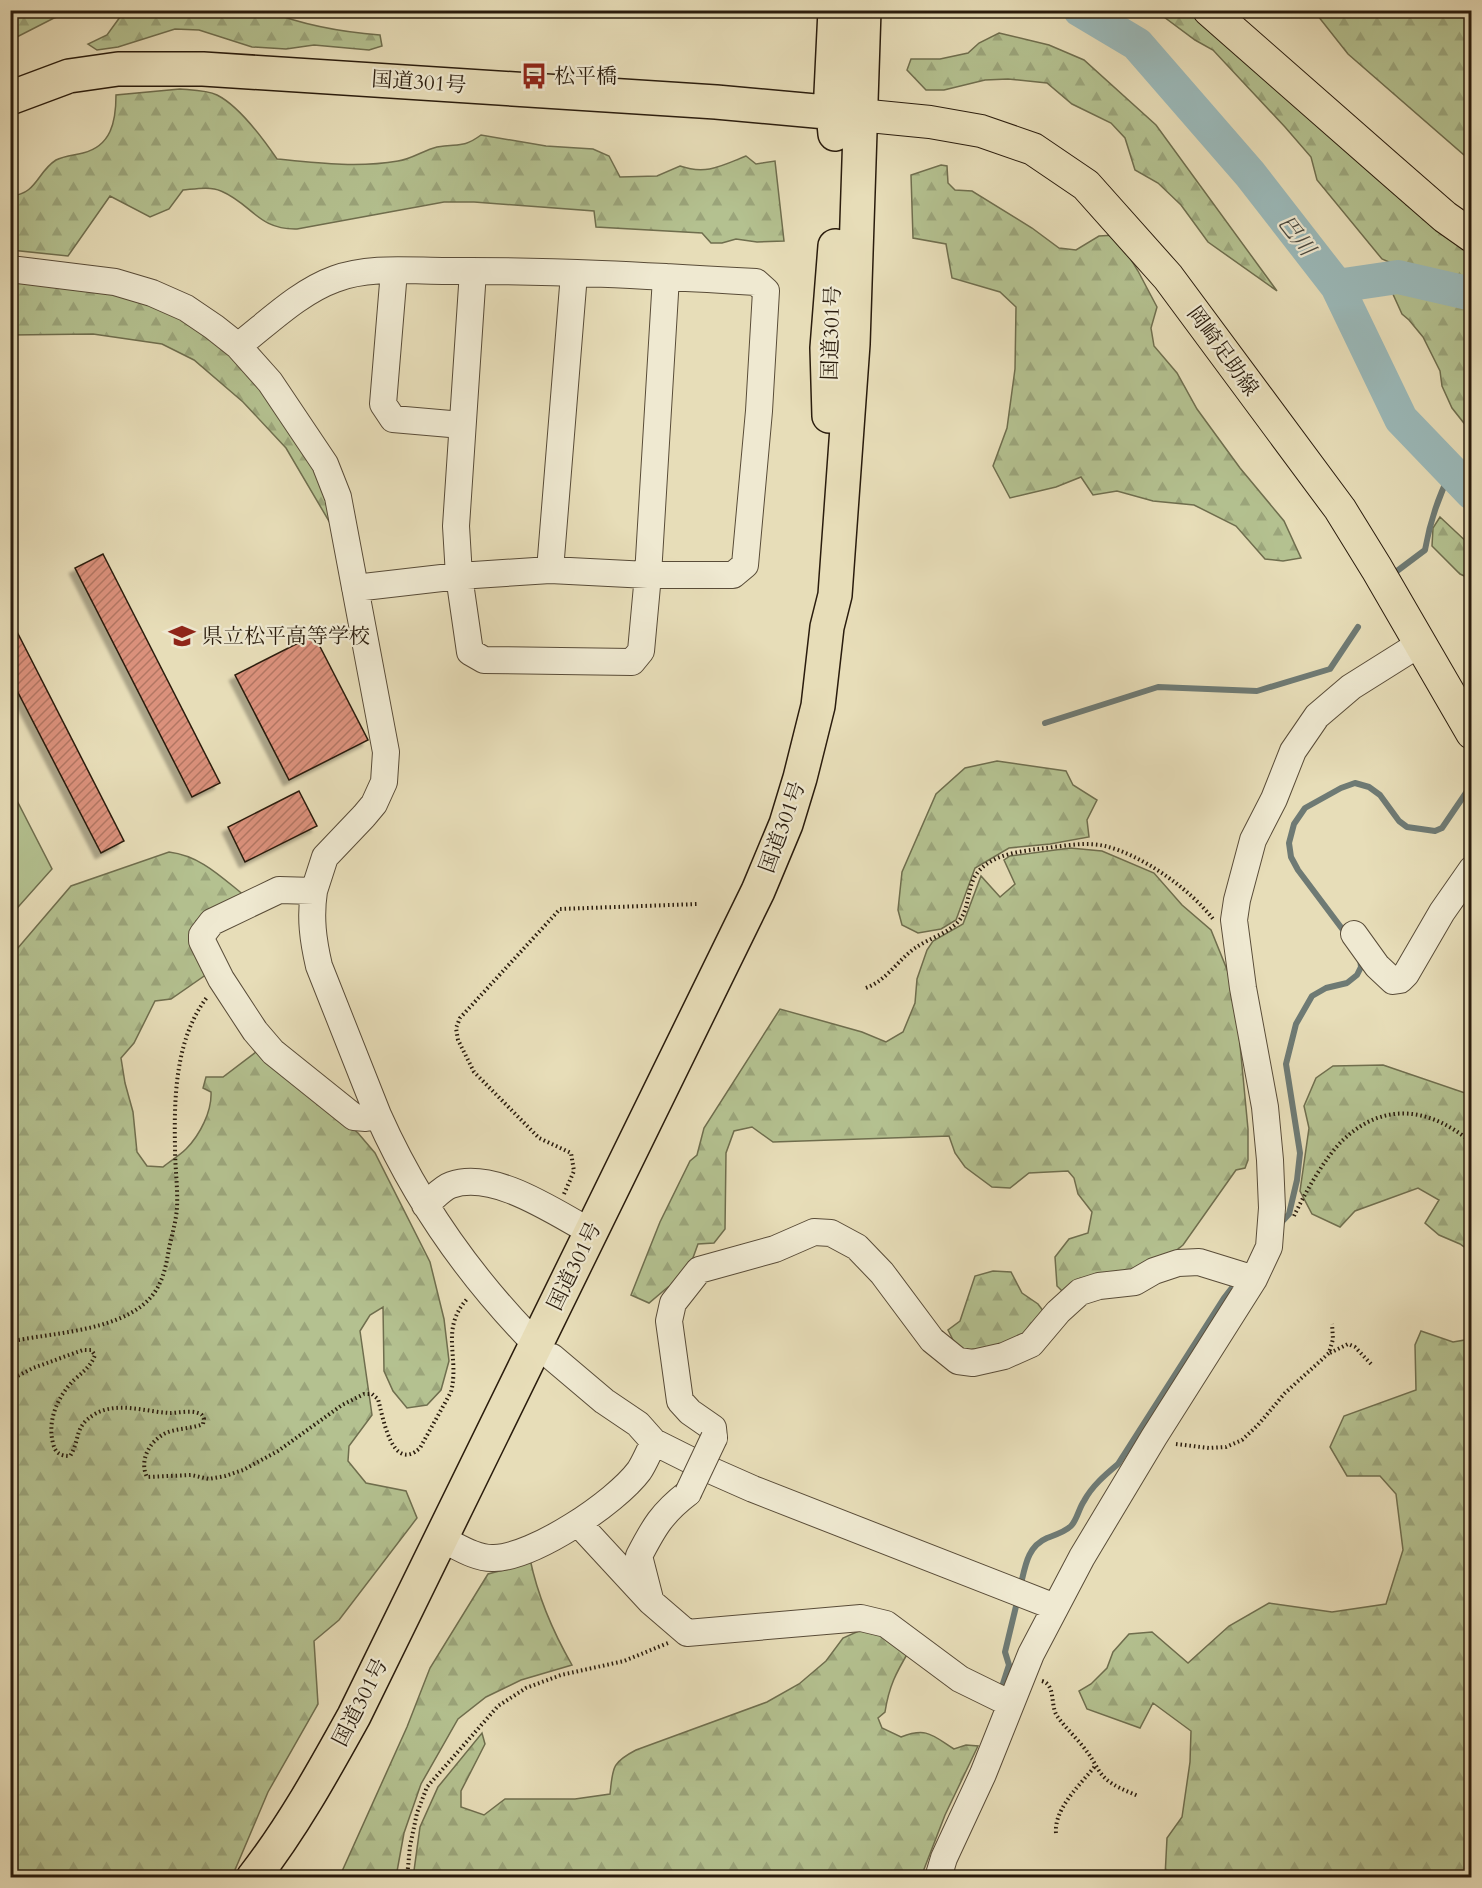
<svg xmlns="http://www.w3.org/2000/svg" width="1482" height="1888" font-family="Cardo,'Noto Serif JP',serif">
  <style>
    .green { fill: #b4c190; stroke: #6f6e4e; stroke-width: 1.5 }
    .forest { fill: url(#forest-firs); stroke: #6f6e4e; stroke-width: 1.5 }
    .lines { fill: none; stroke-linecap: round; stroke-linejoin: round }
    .stream { stroke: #6e7a74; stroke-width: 6 }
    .river { stroke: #9bb9b9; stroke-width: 34 }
    .building { fill: url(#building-hatch); stroke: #2a1c0d; stroke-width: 1.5; filter: url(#shadow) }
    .minor-casing { stroke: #594c38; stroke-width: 28 }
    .major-casing { stroke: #2a1c0d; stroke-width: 34 }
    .highway-casing { stroke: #2a1c0d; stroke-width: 36 }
    .path { stroke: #2a1c0d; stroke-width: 4; stroke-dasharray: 1.5 3; stroke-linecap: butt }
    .minor { stroke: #efe9d1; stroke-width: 26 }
    .major { stroke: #e7ddb8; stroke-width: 32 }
    .highway { stroke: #e7ddb8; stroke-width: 33 }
    .minor-bridge-casing { stroke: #594c38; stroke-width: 28; stroke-linecap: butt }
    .minor-bridge { stroke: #efe9d1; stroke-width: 26 }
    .labels { text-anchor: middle; stroke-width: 4.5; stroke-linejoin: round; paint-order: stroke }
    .poi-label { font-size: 21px; fill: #2a1c0d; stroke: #efe9d1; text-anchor: start }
    .street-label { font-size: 21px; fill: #2a1c0d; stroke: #efe9d1 }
    .water-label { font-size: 22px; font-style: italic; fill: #4c4b41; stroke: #efe9d1 }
  </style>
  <defs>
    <pattern id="forest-firs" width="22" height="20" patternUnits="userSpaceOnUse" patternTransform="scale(1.5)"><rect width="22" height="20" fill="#b4c190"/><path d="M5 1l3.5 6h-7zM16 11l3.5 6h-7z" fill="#9ba57b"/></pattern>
    <pattern id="building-hatch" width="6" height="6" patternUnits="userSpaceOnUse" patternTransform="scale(1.5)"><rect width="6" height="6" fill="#db917b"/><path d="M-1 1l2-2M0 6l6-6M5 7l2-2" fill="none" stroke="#b27663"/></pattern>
    <filter id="shadow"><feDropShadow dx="-5.5" dy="5.5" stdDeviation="1.5" flood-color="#0004"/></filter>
  </defs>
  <rect width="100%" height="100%" fill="#e7ddb8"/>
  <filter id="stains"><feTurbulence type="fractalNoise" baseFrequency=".00333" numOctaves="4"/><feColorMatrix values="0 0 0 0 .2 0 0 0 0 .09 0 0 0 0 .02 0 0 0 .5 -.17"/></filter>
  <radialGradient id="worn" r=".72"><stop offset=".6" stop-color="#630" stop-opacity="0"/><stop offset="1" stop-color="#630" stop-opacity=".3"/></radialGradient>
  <path class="green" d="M 10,787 L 52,869 L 11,915 L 10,915 Z"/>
  <path class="forest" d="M 11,10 L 77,10 L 77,11 L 54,18 L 11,40 Z
    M 267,11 C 303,25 341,32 380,35 L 382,46 L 369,50 L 314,45 L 286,49 L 252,47 L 199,30 L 175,29 L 118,47 L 97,50 L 88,44 L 107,35 L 120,17 L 118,11 Z
    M 1156,11 L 1188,11 L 1240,54 L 1407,205 L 1471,252 L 1471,283 L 1409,271 L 1382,259 L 1317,180 L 1311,157 L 1285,127 L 1213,50 L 1195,40 Z
    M 1314,11 L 1471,11 L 1471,161 L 1348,54 Z
    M 999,33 L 1049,45 L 1084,60 L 1156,125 L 1277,291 L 1208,242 L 1181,205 L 1158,183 L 1135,170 L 1125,138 L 1111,123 L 1072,104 L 1047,83 L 1008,79 L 985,80 L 944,90 L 926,90 L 907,70 L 911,59 L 940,59 L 968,53 L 979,43 Z
    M 180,89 C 191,90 207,90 217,95 C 239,106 264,140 277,159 C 317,163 358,168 398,161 C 412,159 424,150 437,147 C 458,143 462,149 481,135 L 546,146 L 593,149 L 609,156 L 620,177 L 657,176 L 680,166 C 706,175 721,166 746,156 L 756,164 L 775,161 L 784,241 L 757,242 L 736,239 L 722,243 L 711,243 L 702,233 L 596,227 L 594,211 L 474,202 L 444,202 L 297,229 C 258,230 252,204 221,191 C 210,186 195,189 183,190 L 169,209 L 150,217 L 110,196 L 68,256 L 11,250 L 11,196 C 37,194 37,172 56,160 C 63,156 75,155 83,153 C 111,146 116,122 116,95 Z
    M 941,165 L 947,166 L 948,183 L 955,190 L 972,191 L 1032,228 L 1059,248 L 1076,250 L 1099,236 L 1116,235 L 1138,271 L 1157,307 L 1151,328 L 1154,346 L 1177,373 L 1197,409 L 1240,468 L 1284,521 L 1301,558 L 1283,561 L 1265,559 L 1236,526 L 1194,505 L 1153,501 L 1117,491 L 1093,495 L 1081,477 L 1056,487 L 1010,498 L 993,466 L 1007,428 L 1015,369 L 1016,307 L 1000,292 L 952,278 L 946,244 L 913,238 L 911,175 Z
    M 11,278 L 115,292 L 154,302 L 210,335 L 262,386 L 316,464 L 333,528 L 286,448 L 243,402 L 194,360 L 162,344 L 93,334 L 11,335 Z
    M 1398,288 L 1416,294 L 1471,299 L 1471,432 L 1452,408 L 1442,386 L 1440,371 L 1423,337 L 1409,320 L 1402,314 L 1392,292 Z
    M 1440,517 L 1471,546 L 1471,579 L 1460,574 L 1432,546 L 1433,528 Z
    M 997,761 L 1066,771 L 1073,785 L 1097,800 L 1087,820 L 1089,837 L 1050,844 L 1009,848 L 975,868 L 956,920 L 941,929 L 918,933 L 902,925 L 898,910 L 902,872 L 936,794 L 965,768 Z
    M 1070,848 L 1102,851 L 1154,873 L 1182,905 L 1211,930 L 1228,972 L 1239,1034 L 1248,1129 L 1248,1160 L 1245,1168 L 1236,1170 L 1183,1245 L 1169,1256 L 1138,1269 L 1064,1293 L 1057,1286 L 1055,1257 L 1069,1239 L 1088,1233 L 1092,1212 L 1078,1194 L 1074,1178 L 1068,1171 L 1029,1173 L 1010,1188 L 992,1187 L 965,1167 L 955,1153 L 949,1136 L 773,1142 L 752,1127 L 734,1131 L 726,1153 L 725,1229 L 714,1243 L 698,1244 L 686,1277 L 668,1287 L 649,1303 L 631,1295 L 660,1222 L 690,1161 L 697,1155 L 704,1128 L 780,1009 L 862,1032 L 886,1042 L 903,1032 L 915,1003 L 917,979 L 927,950 L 933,941 L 963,924 L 981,876 L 1000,897 L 1015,884 L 1004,860 L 1010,856 Z
    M 169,852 C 201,856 221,877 245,896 L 196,921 L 193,936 L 207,974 L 171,999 L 155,1001 L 134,1043 L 121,1058 L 125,1083 L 133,1112 L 137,1152 L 147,1166 L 163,1167 C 170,1161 179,1156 186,1149 C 200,1135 212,1111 211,1092 L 203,1088 L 206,1077 L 223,1077 L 256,1052 L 264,1051 L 358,1133 L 375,1153 L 430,1262 L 444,1319 L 449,1361 L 441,1390 L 427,1405 L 407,1408 L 393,1391 L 384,1371 L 383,1307 L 370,1315 L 360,1331 L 372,1415 L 349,1446 L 348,1461 L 366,1483 L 406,1491 L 417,1518 L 339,1620 L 314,1641 L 318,1704 L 268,1792 L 232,1877 L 11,1878 L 11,956 L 71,886 Z
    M 1383,1065 L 1471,1095 L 1471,1252 L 1460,1244 L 1439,1235 L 1425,1223 L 1439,1200 L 1418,1188 L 1355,1211 L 1340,1227 L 1312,1214 L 1300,1191 L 1309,1128 L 1304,1106 L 1316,1078 L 1333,1066 Z
    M 993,1271 L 1011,1272 L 1022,1293 L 1038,1304 L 1047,1316 L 1026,1338 L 969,1357 L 956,1346 L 948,1330 L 960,1321 L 975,1276 Z
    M 1421,1331 L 1453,1342 L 1471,1339 L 1471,1877 L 1165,1877 L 1167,1838 L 1182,1817 L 1190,1762 L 1191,1731 L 1153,1703 L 1140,1728 L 1087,1709 L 1079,1691 L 1091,1684 L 1107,1668 L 1113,1652 L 1129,1634 L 1152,1632 L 1188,1663 L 1229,1626 L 1269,1603 L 1332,1612 L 1386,1604 L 1403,1550 L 1396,1494 L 1380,1476 L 1347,1476 L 1330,1447 L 1344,1416 L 1416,1390 L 1415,1345 Z
    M 530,1559 C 538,1597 553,1632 572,1665 L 521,1680 L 486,1697 L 458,1719 L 421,1784 L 404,1833 L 396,1877 L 339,1878 L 407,1727 L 430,1668 L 488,1574 L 507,1569 Z
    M 861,1630 L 880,1635 L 909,1651 C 896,1673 889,1686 885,1712 L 878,1718 L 882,1728 L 901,1737 C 927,1727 932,1735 954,1749 L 966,1745 L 978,1746 L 945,1815 L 921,1877 L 730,1878 L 728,1873 L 701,1878 L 413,1878 L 420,1827 L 438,1787 L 482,1733 L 485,1744 L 461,1791 L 461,1807 L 484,1815 L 505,1799 L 575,1799 L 610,1794 C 613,1768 611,1763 636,1750 L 767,1702 L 799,1684 L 826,1661 L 843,1638 Z"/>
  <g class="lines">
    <path class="stream" d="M 1397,571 L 1425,550 C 1430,522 1438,497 1451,472
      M 1045,723 L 1158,687 L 1257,691 L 1330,669 L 1358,627
      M 1346,934 L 1298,870 L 1291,857 L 1289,843 L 1294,824 L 1305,808 L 1341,788 L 1355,783 L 1369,787 L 1380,795 L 1399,821 L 1407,827 L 1435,831 L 1442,828 L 1472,784
      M 1280,1224 L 1289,1214 L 1297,1180 L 1300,1153 L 1286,1064 L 1296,1024 L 1312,996 L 1326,988 L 1347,983 L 1357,975 L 1361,967 L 1360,958
      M 1020,1588 C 1025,1569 1026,1547 1047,1538 C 1055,1535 1065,1532 1071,1526 C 1077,1520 1079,1508 1084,1501 C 1092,1486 1105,1475 1118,1464 L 1224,1298 L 1238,1280
      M 1000,1693 L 1009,1665 L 1005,1652 L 1018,1598"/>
    <path class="river" d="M 1080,10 L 1137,44 L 1250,174 L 1337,286 L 1401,419 L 1472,493
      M 1337,286 L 1398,277 L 1472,294"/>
  </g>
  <path class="building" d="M 103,554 L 220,783 L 192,797 L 75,568 Z
    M 11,620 L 124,841 L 101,853 L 10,677 Z
    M 314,635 L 368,740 L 289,780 L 235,675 Z
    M 299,791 L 317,826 L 245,862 L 228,827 Z"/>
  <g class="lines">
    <g class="minor-casing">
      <path id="minor" d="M 10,269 L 115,282 L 152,293 L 186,308 L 214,327 L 238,346 L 270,382 L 325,464 L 338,497 L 386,752 L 384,782 L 374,804 L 364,816 L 325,857 L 314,891 L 279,890 L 212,922 L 202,935 L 202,941 L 221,979 L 255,1031 L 273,1052 L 354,1117 L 366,1118 L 378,1115 C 414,1196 465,1270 526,1334
        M 394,271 L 383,404 L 393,419 L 462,425
        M 473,271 L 456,526 L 459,576 L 470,652 L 484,660 L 632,662 L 641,651 L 648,575 L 666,277
        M 238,346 C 268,323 299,292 335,279 C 369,266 411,271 447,271 C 550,270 653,276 756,282 L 766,291 L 759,411 L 745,565 L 733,575 L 648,575 L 550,570 L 459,576 L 355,588
        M 550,570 L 574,274
        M 314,891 C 310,918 313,940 319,966 L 378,1115
        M 1354,934 L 1377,966 L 1393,981 L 1400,980 L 1406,974 L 1442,912 L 1472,869
        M 425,1205 C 433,1199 442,1188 451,1185 C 494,1170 554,1212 591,1232
        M 714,1438 L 713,1428 L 690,1412 L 680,1401 L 669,1321 L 673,1303 L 699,1270 L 775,1249 L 814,1232 L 831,1233 L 857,1247 L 882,1273 L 932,1340 L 958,1361 L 973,1363 L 1004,1356 L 1031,1344 L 1058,1312 L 1080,1292 L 1099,1286 L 1135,1282 L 1154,1271 L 1178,1263 L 1199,1262 L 1254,1279
        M 654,1442 L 710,1470 L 753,1489 L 1055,1607
        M 578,1523 L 651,1602 L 687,1633 L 861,1618 L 886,1624 L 960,1679 L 1011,1704
        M 442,1539 C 457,1546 476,1559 494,1558 C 534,1557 615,1503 639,1471 C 645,1462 649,1451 654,1442 L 638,1424 L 604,1401 L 552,1357
        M 650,1599 L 639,1556 C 654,1527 662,1513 688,1493
        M 938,1878 L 944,1858 L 983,1774 L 1031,1654 L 1082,1557 L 1154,1437 L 1254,1279 L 1269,1247 L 1272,1208 L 1270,1160 L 1265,1107 L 1243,988 L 1234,920 L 1237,900 L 1253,840 L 1274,799 L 1293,751 L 1317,716 L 1351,687 L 1421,643"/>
    </g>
    <g class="major-casing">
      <path id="major" d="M 1209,10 L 1390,169 L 1445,217 L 1472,236
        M 859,115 L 930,122 L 981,131 L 1033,149 L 1086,185 L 1168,277 L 1340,509 L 1377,569 L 1472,733"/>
    </g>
    <g class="highway-casing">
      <path id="highway" d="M 835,10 L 831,93 L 835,134
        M 10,98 L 69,76 L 118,69 L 203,69 L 716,102 L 859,115
        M 829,416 L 827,348 L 835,246
        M 253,1878 C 292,1828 323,1772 354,1716 L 758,891 L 786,824 L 800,778 L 818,706 L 827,627 L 835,595 L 853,344 L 864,10"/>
    </g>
    <path class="path" d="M 866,988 C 887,980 897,961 915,948 C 929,938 951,933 961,918 C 970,905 967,885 978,872 C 992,855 1017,852 1037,849 C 1059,847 1083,841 1105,846 C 1142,855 1190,889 1213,919
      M 564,1194 L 574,1171 L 571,1153 L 539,1138 L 474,1072 L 458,1040 L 456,1028 L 460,1018 L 560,909 L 698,904
      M 1294,1216 C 1305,1193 1325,1157 1344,1139 C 1385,1101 1431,1108 1472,1143
      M 10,1343 L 18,1340 C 56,1333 113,1330 144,1304 C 161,1290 166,1269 169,1248 C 172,1235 176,1221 177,1208 C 178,1188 175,1168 175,1148 C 174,1098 175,1038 208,996
      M 1330,1353 L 1348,1344 L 1355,1347 L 1372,1365
      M 10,1380 L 33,1368 L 83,1350 L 91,1350 L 95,1355 C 91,1366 83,1372 74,1380 C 58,1396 47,1420 53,1443 C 55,1453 60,1456 70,1456 C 81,1439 73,1427 95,1414 C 118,1401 146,1412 170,1413 C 178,1413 190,1410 198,1413 C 202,1414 202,1415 204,1419 L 203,1424 C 191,1429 177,1428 166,1433 C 149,1441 139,1461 147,1477 L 191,1475 L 209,1479 L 225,1476 L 243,1470 L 278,1451 L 342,1405 L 364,1394 L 372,1394 L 378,1399 C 383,1417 392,1474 420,1448 L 451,1392 C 460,1357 439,1329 468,1298
      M 1176,1444 L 1209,1448 L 1226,1447 L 1242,1440 L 1258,1425 L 1285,1393 L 1329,1353 L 1333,1339 L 1332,1324
      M 1042,1681 C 1056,1685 1050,1705 1057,1716 C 1067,1730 1081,1742 1090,1756 C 1095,1763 1099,1773 1106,1779 C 1115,1787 1127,1791 1138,1796
      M 1056,1833 C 1054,1808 1081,1784 1096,1765
      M 407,1878 L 410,1846 L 417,1813 L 427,1787 L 498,1706 L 526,1688 L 561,1675 L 624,1661 L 668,1643"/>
    <use href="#minor" class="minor"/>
    <use href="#major" class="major"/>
    <use href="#highway" class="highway"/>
    <g class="minor-bridge-casing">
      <path id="minor-bridge" d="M 688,1493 L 714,1438"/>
    </g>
    <use href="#minor-bridge" class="minor-bridge"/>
  </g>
  <defs>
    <g id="bus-bare" transform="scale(2.07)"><path d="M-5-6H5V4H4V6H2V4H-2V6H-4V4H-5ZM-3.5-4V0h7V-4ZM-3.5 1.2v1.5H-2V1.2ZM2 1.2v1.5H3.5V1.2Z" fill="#8f2418" stroke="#efe9d1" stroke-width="2.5" paint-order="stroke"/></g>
    <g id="school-bare" transform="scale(2.07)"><path d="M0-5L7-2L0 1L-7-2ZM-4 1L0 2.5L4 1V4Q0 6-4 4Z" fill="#8f2418" stroke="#efe9d1" stroke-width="2.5" paint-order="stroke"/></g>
  </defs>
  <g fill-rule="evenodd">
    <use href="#bus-bare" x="534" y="76"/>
    <use href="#school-bare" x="182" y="636"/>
  </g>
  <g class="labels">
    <g class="poi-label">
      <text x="554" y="83">松平橋</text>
      <text x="202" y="643">県立松平高等学校</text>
    </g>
    <g class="street-label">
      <text transform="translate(419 82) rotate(4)" y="7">国道301号</text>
      <text transform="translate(831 333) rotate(-88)" y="7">国道301号</text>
      <text transform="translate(1223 351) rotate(54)" y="7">岡崎足助線</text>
      <text transform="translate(782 827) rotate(-70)" y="7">国道301号</text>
      <text transform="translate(574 1266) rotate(-64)" y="7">国道301号</text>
      <text transform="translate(360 1702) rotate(-63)" y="7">国道301号</text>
    </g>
    <g class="water-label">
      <text transform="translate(1297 235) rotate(52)" y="8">巴川</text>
    </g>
  </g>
  <rect width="1482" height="1888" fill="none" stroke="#e7ddb8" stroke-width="36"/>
  <rect x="12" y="12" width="1458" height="1864" fill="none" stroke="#2a1c0d" stroke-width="3"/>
  <rect x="18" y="18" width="1446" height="1852" fill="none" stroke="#2a1c0d" stroke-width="1.5"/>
  <rect width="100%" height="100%" filter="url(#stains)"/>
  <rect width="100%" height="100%" fill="url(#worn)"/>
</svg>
